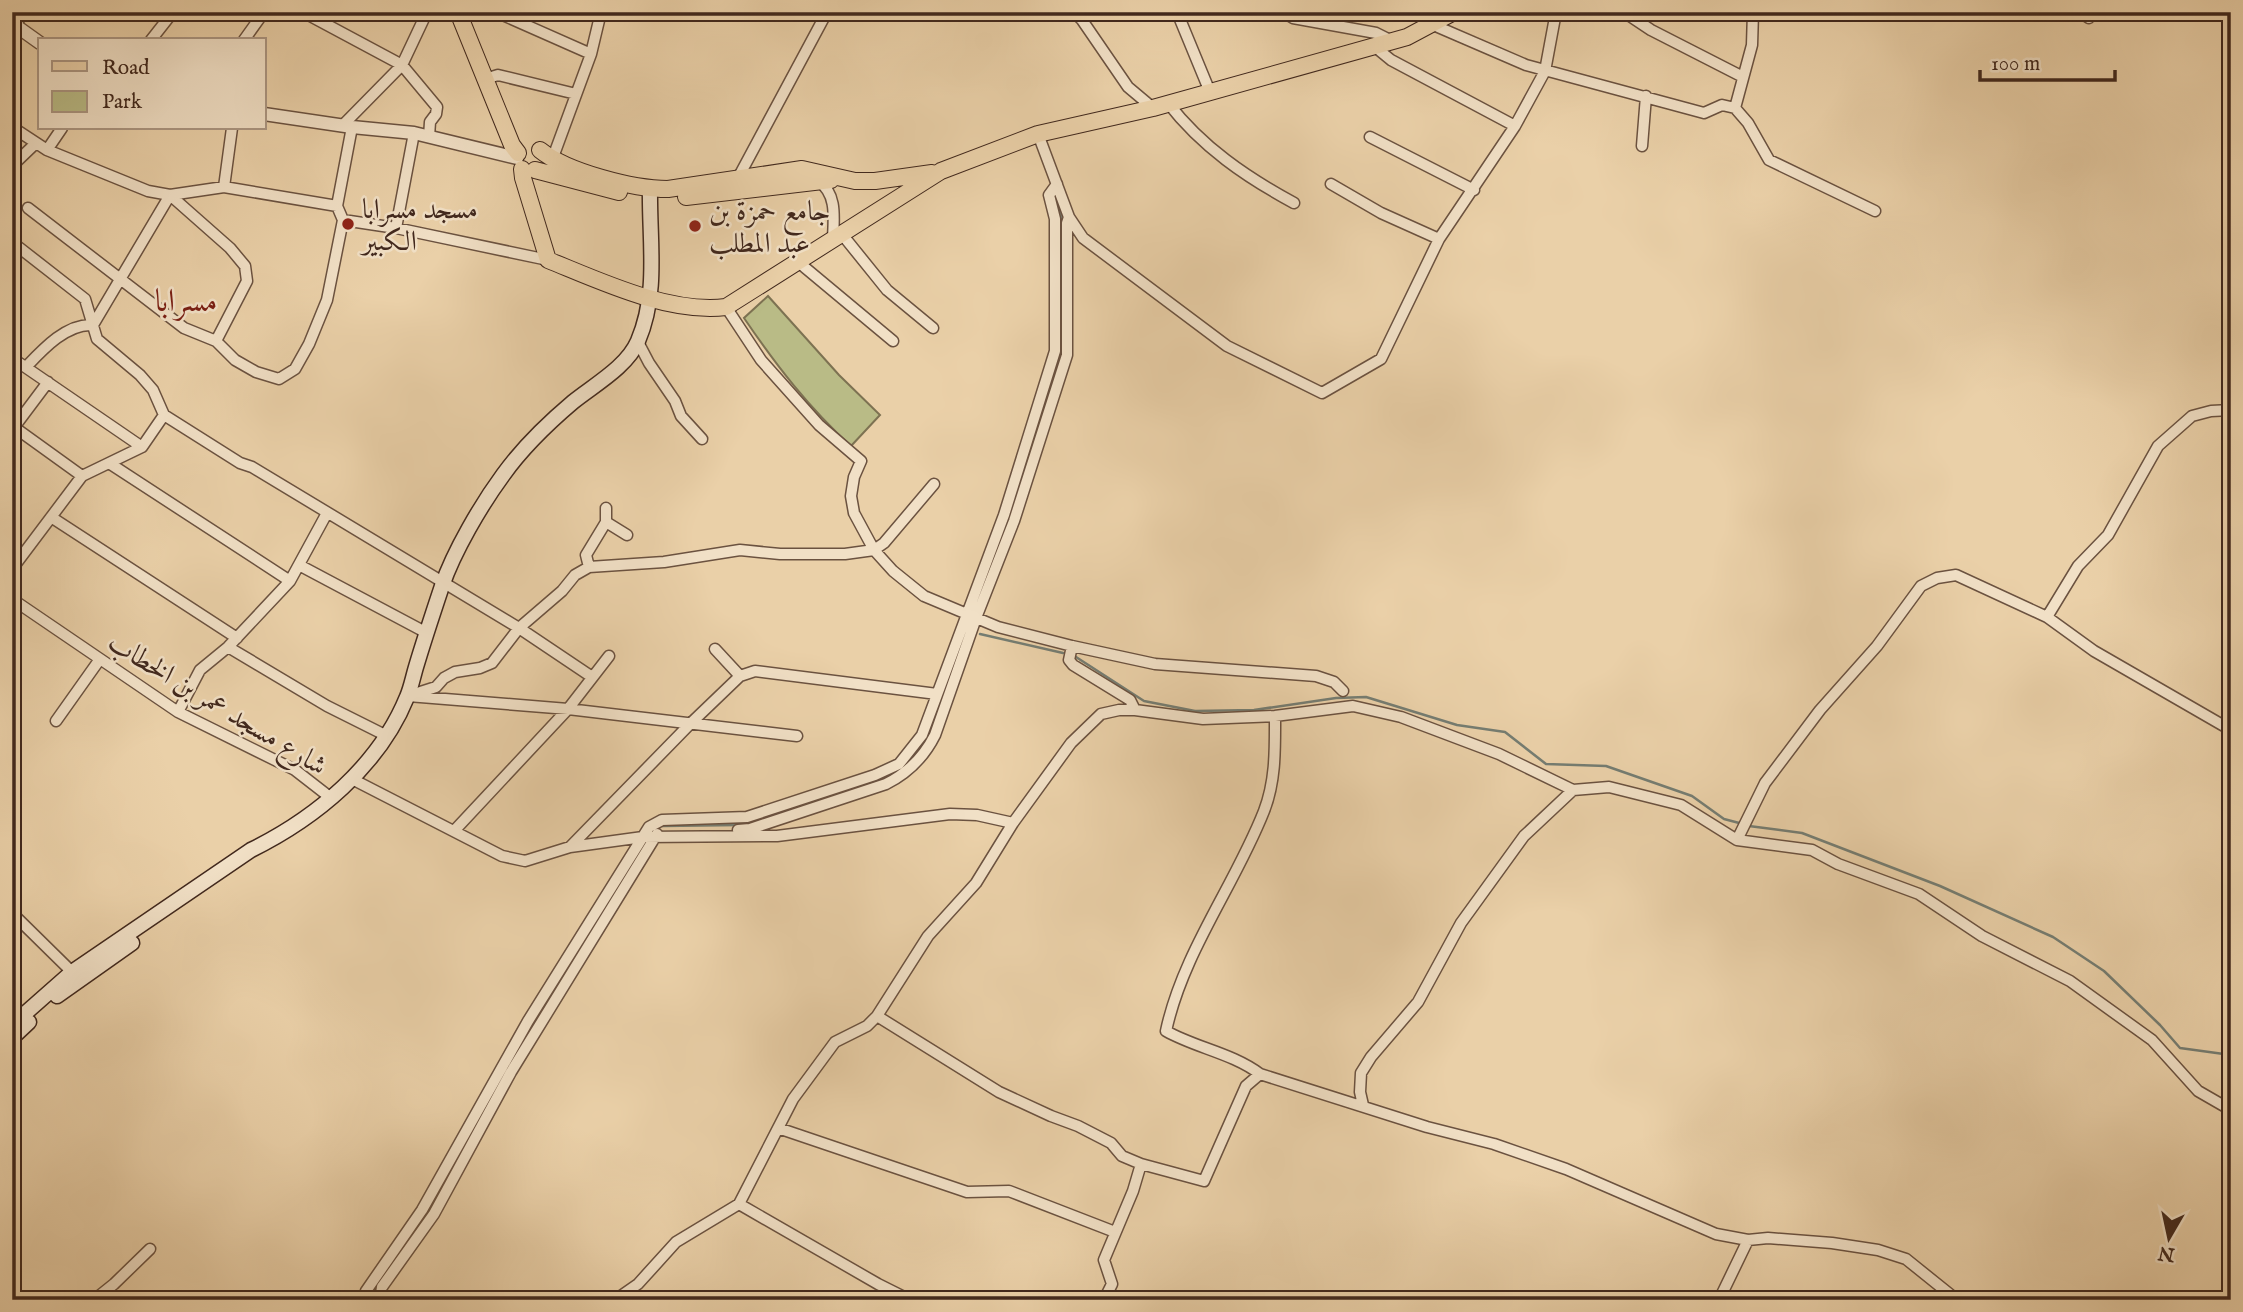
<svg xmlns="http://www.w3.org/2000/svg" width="2243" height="1312" font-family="'IM FELL English',Amiri,serif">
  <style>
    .green { fill: #b9bb86; stroke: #7d7252; stroke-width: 2 }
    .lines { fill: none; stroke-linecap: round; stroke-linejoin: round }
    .stream { stroke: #757d72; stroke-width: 2.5 }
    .minor-casing { stroke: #6b5240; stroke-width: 13 }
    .tertiary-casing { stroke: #6b5240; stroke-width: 15 }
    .secondary-casing { stroke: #41281d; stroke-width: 17 }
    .primary-casing { stroke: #41281d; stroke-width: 18 }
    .minor { stroke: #f1e0c6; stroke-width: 10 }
    .tertiary { stroke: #f1e0c6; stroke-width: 12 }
    .secondary { stroke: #f1e0c6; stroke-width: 14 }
    .primary { stroke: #ead0a8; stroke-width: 16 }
    .poi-dot { fill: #8f2418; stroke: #f1e0c6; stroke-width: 2.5 }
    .labels { text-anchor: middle; stroke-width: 5; stroke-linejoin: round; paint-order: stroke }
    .poi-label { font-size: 28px; fill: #41281d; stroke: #f1e0c6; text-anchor: start }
    .street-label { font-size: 28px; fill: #41281d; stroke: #f1e0c6 }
    .quarter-label { font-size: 32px; fill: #7a1f14; stroke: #f1e0c6 }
  </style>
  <rect width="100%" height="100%" fill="#ead0a8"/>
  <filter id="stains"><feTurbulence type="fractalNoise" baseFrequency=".00286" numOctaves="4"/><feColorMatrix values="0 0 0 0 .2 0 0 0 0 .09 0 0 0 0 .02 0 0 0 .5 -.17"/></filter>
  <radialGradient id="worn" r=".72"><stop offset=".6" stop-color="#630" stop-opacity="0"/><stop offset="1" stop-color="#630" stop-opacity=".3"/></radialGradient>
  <path class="green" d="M 768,296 L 839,375 L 880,415 L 851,446 C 809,408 776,365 744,318 Z"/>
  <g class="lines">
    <path class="stream" d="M 1058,205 L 1061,215 L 1062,306
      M 1015,498 L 1062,348
      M 980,634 L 1063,653
      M 1076,657 L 1144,701 L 1195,711 L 1254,710 L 1336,698 L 1366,697 L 1457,725 L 1505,732 L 1546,764 L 1606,766 L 1692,796 L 1724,819 L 1743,824
      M 903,767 C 925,748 932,724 941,698
      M 746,824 L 875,782 L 897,770
      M 662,826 L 739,825
      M 1749,826 L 1802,833 L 1940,886 L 2053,937 L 2104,971 L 2160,1025 L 2180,1048 L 2231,1055
      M 519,1047 L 564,976
      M 389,1268 L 425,1216 L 457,1158
      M 372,1300 L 372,1292 L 377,1285"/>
    <g class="minor-casing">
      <path id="minor" d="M 303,12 L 402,65 L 437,107 L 436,114 L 430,122 L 429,137
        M 496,12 L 591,54
        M 1074,12 L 1082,20 L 1128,87 L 1153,108
        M 1177,12 L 1210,92
        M 1283,12 L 1293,18 L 1376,33 L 1392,41
        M 1624,12 L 1651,30 L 1743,77
        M 2080,12 L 2089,18
        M 1431,24 L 1526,65 L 1704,113 L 1722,105 L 1735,108 L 1748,123 L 1769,160 L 1875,211
        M 14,25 L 25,12
        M 151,40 L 173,12
        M 244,40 L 264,12
        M 1374,46 L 1391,60 L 1515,126
        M 485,79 L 498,75 L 576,94
        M 1168,103 C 1202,147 1246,177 1294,203
        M 1735,108 L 1752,45 L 1753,12
        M 342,126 L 402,65 L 427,12
        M 12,127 L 47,150 L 148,191 L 170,195 L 224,187 L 337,206 L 343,220 L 396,228 L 548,260
        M 1038,134 L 1069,217 L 1083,238 L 1227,346 L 1322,393 L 1381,359 L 1439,239 L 1515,126 L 1545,71 L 1556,12
        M 1370,137 L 1474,190
        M 1642,146 L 1646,96
        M 47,150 L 62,128
        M 552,160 L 591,54 L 601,12
        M 12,166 L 36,143
        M 738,178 L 827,12
        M 818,181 C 837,193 834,217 833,238
        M 1331,184 L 1381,213 L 1439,239
        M 224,187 L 232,128
        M 337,206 L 352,127
        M 28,208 L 184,328 L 216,341 L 235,360 L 256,372 L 279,379 L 295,369 L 309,344 L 327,300 L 343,220
        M 396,228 L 414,133
        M 841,233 L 887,290 L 933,328
        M 12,242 L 85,299 L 97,339 L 140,375 L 153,390 L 164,415 L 240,463 L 252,467 L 519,628 L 592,677
        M 797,261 L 893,341
        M 726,307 L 761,360 L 819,425 L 861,461 L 854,477 L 851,496 L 854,513 L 874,550 L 893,571 L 924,596 L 998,627 L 1072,646 L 1155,664 L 1316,676 L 1334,682 L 1343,691
        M 638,342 L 649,363 L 675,401 L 681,416 L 702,439
        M 12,358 L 142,447
        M 26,367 C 43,349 67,323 93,325 L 170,195 L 230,248 L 245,266 L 247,281 L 216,341
        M 14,427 L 82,476
        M 12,430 L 48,382
        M 109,463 L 290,581
        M 51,517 L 237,638
        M 606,522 L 627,535
        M 299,565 L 427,633
        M 589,567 L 586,555 L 606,522 L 606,508
        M 12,569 L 82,476 L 142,447 L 164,415
        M 12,599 L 178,712 L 295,770 L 331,798
        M 2047,617 L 2078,566 L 2108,535 L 2158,446 L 2192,416 L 2211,411 L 2231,410
        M 1072,646 L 1069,660 L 1073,665 L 1130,700 L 1135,710
        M 228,647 L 327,706 L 387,736
        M 715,649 L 740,676
        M 178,712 L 200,670 L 228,647 L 290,581 L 327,513
        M 56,721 L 100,659
        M 797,736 L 568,709 L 408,696 L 436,687 L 444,678 L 455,672 L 480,668 L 492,663 L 519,628 L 562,591 L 575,575 L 589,567 L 664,562 L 740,550 L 780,554 L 845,554 L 874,550 L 884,543 L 934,484
        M 352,779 L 502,856 L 525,861 L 570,847 L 643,837 L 777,836 L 950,814 L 977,815 L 1013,823 L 1071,743 L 1101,714 L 1119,710 L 1135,710 L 1203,719 L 1275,716 L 1353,706 L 1401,717 L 1499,754 L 1573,790 L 1609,787 L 1681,805 L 1737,840 L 1812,850 L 1838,864 L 1919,894 L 1982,936 L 2070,981 L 2152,1040 L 2198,1091 L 2231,1110
        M 738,830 L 750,829 L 886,784 C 908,773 924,757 935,735 L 976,618 L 1014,521 L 1067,355 L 1067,223 L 1069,217
        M 454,831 L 568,709 L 609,656
        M 1737,840 L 1765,783 L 1820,710 L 1877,646 L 1921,586 L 1937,578 L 1956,575 L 2047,617 L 2094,651 L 2231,730
        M 570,847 L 690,724 L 740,676 L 755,671 L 937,694
        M 12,913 L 72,972
        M 877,1016 L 999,1092 L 1051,1116 L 1078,1126 L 1111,1143 L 1122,1156 L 1141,1164
        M 1260,1074 C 1232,1053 1196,1048 1166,1031 C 1183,952 1235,885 1264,811 C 1276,780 1275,748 1275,716
        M 1363,1105 L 1360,1092 L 1361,1073 L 1371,1057 L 1418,1002 L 1461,923 L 1524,836 L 1573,790
        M 778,1128 L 967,1192 L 1009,1191 L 1115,1232
        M 739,1204 L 793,1099 L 835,1042 L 867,1026 L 877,1016 L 928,936 L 976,883 L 1013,823
        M 94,1300 L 114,1284 L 150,1249
        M 364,1300 L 366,1291 L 422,1210 L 528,1021 L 649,827 L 662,820 L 747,817 L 875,775 L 899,764 L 922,735 L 1004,515 L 1055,351 L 1055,219 L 1049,195 L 1057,184
        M 380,1300 L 382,1287 L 434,1214 L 511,1072 L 657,834
        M 615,1300 L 638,1284 L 676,1242 L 739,1204 L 878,1284 L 910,1300
        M 1104,1300 L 1112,1284 L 1104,1260 L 1133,1191 L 1141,1164 L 1204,1181 L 1246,1086 L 1260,1074 L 1427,1127 L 1494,1144 L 1566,1169 L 1716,1234 L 1748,1240 L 1768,1238 L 1832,1243 L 1878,1250 L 1906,1259 L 1957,1300
        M 1719,1300 L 1748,1240"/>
    </g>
    <g class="tertiary-casing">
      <path id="tertiary" d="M 12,23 L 40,43
        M 264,114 L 352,127 L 414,133 L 517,158"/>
    </g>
    <g class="secondary-casing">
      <path id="secondary" d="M 57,996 L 132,943
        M 12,1025 L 72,972 L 251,850 C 316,818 379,766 407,697 C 411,688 413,677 416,667 C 424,640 433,613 442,586 C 454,551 481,505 503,475 C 523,447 547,424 573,402 C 594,385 627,367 638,341 C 659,292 649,240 650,189
        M 12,1038 L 29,1022"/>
    </g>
    <g class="primary-casing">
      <path id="primary" d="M 458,12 L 512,145 L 518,153
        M 540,150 C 567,172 633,189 668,189 L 802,169 L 855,181 L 875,181 L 932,173
        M 522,169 L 523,178 L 548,260 C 600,281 669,314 726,307 L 941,171 L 1038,134 L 1153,108 L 1407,37 L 1454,12
        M 535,170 L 619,192
        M 686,197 L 831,180"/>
    </g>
    <use href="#minor" class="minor"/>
    <use href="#tertiary" class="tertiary"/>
    <use href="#secondary" class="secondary"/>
    <use href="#primary" class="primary"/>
  </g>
  <g class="poi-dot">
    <circle cx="348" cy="224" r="7"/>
    <circle cx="695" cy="226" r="7"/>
  </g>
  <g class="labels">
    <g class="poi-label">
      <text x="362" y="218">مسجد مسرابا<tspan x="362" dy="32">الكبير</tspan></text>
      <text x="709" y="220">جامع حمزة بن<tspan x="709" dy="32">عبد المطلب</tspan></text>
    </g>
    <g class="street-label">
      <text transform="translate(218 703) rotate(31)" y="10">شارع مسجد عمر بن الخطاب</text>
    </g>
    <g class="quarter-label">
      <text x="186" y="311">مسرابا</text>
    </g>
  </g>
  <rect width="2243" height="1312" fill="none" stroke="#ead0a8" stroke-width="42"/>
  <rect x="14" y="14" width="2215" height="1284" fill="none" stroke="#41281d" stroke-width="3.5"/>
  <rect x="21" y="21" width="2201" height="1270" fill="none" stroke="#41281d" stroke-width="2"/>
  <rect x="38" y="38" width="228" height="91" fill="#f1e0c6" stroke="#ab9682" stroke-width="2"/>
  <rect x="52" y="61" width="35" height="10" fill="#ead0a8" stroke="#ab9682" stroke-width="2"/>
  <text x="102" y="74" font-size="21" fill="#41281d">Road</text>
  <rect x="52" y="91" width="35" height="21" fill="#b9bb86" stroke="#ab9682" stroke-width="2"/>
  <text x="102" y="108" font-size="21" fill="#41281d">Park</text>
  <g transform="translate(2169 1238) rotate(189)" stroke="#f1e0c6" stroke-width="5" paint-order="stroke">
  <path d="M0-5L12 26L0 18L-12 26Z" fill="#41281d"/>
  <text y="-10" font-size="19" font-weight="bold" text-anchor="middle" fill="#41281d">N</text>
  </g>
  <path d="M1980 70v10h135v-10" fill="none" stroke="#41281d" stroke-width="3.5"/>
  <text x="1991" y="70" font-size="21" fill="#41281d" stroke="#f1e0c6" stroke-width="5" paint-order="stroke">100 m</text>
  <rect width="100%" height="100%" filter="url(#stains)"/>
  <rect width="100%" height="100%" fill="url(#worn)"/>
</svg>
